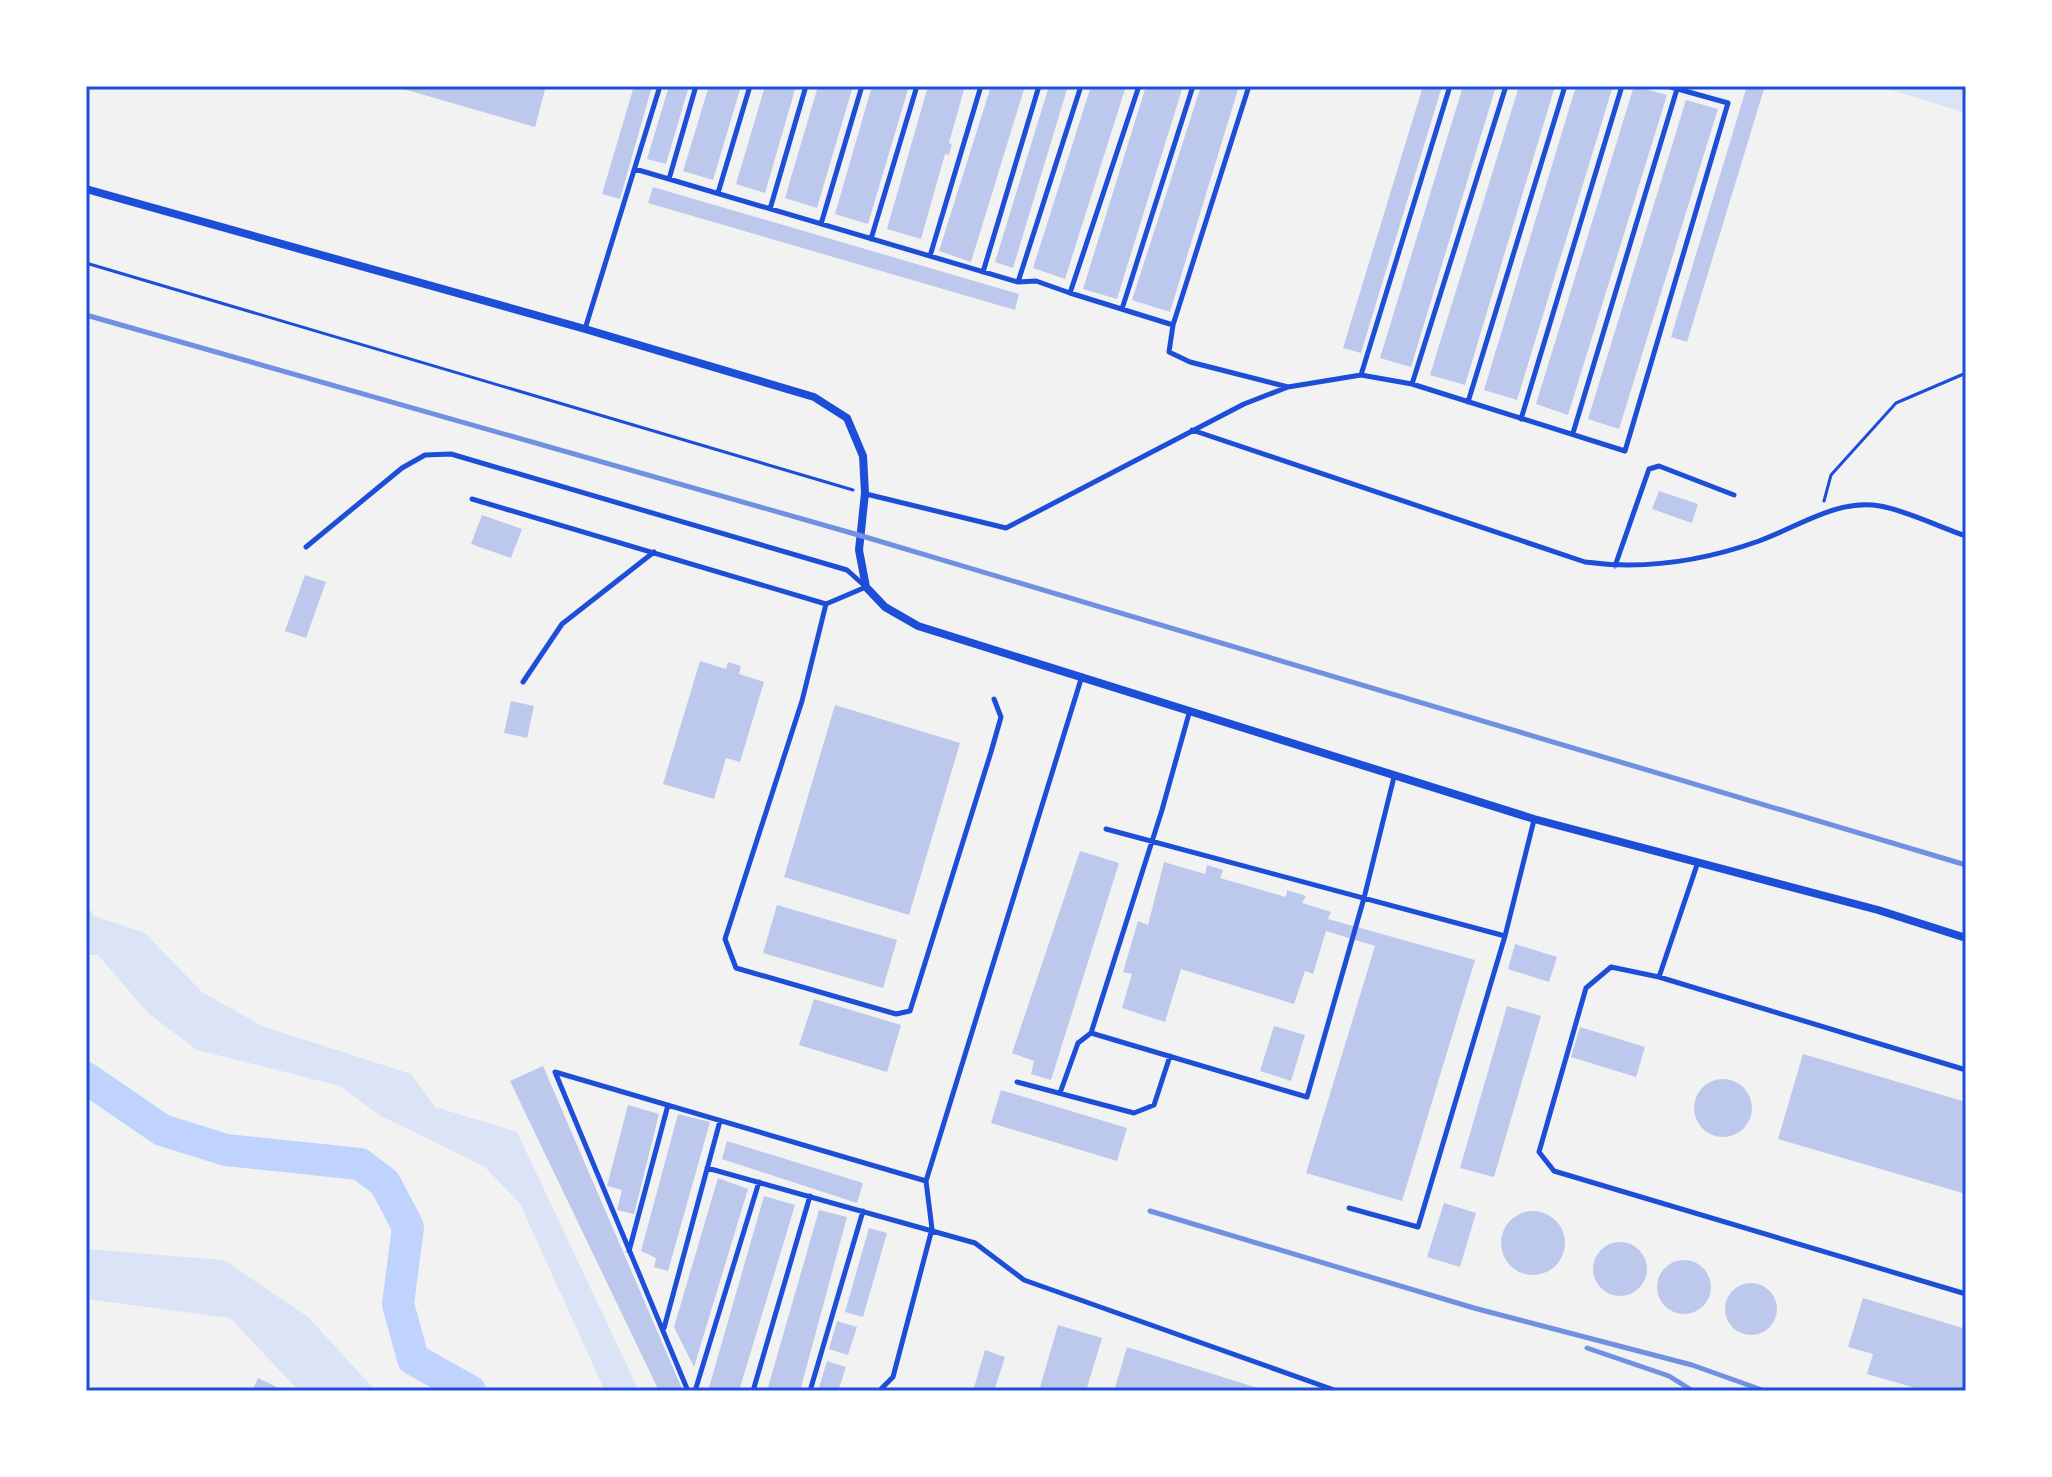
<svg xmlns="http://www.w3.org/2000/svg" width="2052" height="1477" font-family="Merriweather,serif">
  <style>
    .green { fill: #dbe4f7 }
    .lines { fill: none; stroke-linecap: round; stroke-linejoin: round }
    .river { stroke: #bfd3fe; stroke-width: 32 }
    .building { fill: #bdc9ec }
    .path { stroke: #1d4ed8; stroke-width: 3 }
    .service { stroke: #1d4ed8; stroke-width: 5 }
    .minor { stroke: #1d4ed8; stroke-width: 8 }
    .rail { stroke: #7290e2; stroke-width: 5 }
    .neatline { fill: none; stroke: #1d4ed8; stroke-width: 3 }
  </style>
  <rect width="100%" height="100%" fill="#f2f2f2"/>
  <path class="green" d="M 1878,86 L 1966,86 L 1966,113 Z
    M 86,903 L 94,916 L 145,933 L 202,992 L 262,1026 L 411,1074 L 435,1107 L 517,1132 L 639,1391 L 605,1391 L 520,1204 L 485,1167 L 379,1115 L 340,1086 L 197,1050 L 148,1013 L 98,955 L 86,955 Z
    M 86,1249 L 224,1260 L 308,1317 L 376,1391 L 299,1391 L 230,1318 L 86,1299 Z"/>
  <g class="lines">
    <path class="river" d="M 86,1078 L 162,1130 L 226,1150 L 360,1164 L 385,1183 L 408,1227 L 398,1304 L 413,1359 L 470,1391"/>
  </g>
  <path class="building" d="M 393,86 L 546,86 L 535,127 Z
    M 634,86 L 652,86 L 620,199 L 602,194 Z
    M 669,86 L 689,86 L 666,164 L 647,159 Z
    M 709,86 L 741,86 L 713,180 L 683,171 Z
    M 765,86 L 796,86 L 765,193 L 736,184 Z
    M 818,86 L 853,86 L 817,208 L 785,198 Z
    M 872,86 L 909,86 L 868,224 L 835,214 Z
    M 928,86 L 965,86 L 949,143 L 952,144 L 949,155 L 945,154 L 921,239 L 887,229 Z
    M 991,86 L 1025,86 L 971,262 L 939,251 Z
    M 1049,86 L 1068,86 L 1013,268 L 995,262 Z
    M 1091,86 L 1126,86 L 1065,279 L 1033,268 Z
    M 1146,86 L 1183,86 L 1117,299 L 1083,289 Z
    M 1201,86 L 1239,86 L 1170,312 L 1132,300 Z
    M 1423,86 L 1442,86 L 1361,353 L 1343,348 Z
    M 1463,86 L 1496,86 L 1411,367 L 1380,358 Z
    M 1519,86 L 1555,86 L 1465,385 L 1430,375 Z
    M 1576,86 L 1613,86 L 1517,400 L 1484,390 Z
    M 1634,86 L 1667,95 L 1568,415 L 1536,404 Z
    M 1747,86 L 1764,89 L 1687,342 L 1671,337 Z
    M 1686,100 L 1718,109 L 1619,429 L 1588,419 Z
    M 653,187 L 1019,294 L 1015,310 L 648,203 Z
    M 1659,491 L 1698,504 L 1692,523 L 1652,509 Z
    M 482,515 L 522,529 L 511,558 L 471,544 Z
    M 305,575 L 326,582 L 306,638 L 285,631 Z
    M 700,661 L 726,669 L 728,662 L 741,666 L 739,674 L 764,682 L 740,762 L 726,758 L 714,799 L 663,784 Z
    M 511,701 L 534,706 L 527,738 L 504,733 Z
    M 835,705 L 960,743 L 909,915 L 784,877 Z
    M 1080,851 L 1119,863 L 1051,1080 L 1031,1074 L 1034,1061 L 1012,1053 Z
    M 1164,862 L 1205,874 L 1207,865 L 1223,870 L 1220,878 L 1286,897 L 1287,890 L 1306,896 L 1302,903 L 1331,912 L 1328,919 L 1475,960 L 1402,1201 L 1306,1173 L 1375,946 L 1326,931 L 1313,974 L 1305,971 L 1294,1004 L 1181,969 L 1165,1022 L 1122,1008 L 1132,974 L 1123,972 L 1138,921 L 1148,925 Z
    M 777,905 L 897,940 L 883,988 L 763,953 Z
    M 1515,944 L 1557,957 L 1549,982 L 1508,969 Z
    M 814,999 L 901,1025 L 887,1072 L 799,1045 Z
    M 1507,1006 L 1541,1016 L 1494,1177 L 1460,1168 Z
    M 1274,1026 L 1305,1035 L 1291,1081 L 1260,1071 Z
    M 1580,1027 L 1645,1047 L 1636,1077 L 1571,1057 Z
    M 1803,1054 L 1966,1102 L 1966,1194 L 1778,1139 Z
    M 543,1066 L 683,1391 L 659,1391 L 510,1081 Z
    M1694 1108a29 29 0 1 1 58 0a29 29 0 1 1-58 0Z
    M 1001,1090 L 1127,1128 L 1117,1161 L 991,1123 Z
    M 628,1105 L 659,1114 L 634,1214 L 617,1210 L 622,1190 L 607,1186 Z
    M 678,1114 L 710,1122 L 668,1271 L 654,1267 L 656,1258 L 641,1251 Z
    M 727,1141 L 863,1183 L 857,1203 L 722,1159 Z
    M 718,1178 L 748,1189 L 694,1367 L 674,1327 Z
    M 764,1196 L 795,1205 L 739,1391 L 708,1391 Z
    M 1444,1203 L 1476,1213 L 1460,1267 L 1427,1257 Z
    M 819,1210 L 847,1217 L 800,1391 L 767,1391 Z
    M1501 1243a32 32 0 1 1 64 0a32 32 0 1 1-64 0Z
    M 869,1228 L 887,1233 L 863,1317 L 845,1312 Z
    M1593 1269a27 27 0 1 1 54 0a27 27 0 1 1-54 0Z
    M1657 1287a27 27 0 1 1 54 0a27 27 0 1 1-54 0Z
    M1725 1309a26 26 0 1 1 52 0a26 26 0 1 1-52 0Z
    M 1863,1298 L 1966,1329 L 1966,1391 L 1926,1391 L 1867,1374 L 1873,1354 L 1848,1347 Z
    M 837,1321 L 857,1327 L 848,1355 L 829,1349 Z
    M 1058,1325 L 1102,1338 L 1086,1391 L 1039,1391 Z
    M 1127,1347 L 1264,1390 L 1264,1391 L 1114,1391 Z
    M 985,1350 L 1005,1357 L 994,1391 L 973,1391 Z
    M 827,1361 L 846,1367 L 838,1391 L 818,1391 Z
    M 258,1378 L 285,1391 L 252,1391 Z"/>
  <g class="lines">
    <path class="path" d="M 86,263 L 853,490
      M 1824,501 L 1831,475 L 1896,403 L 1966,373"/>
    <path class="service" d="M 1249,86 L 1173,325 L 1169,352 L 1190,362 L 1288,387
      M 635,169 L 1018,282 L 1036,281 L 1070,293 L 1139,86
      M 669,179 L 696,86
      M 718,193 L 750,86
      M 770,209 L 806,86
      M 821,224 L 862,86
      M 871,239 L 917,86
      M 930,256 L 981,86
      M 983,272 L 1039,86
      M 1018,282 L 1081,86
      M 1070,293 L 1173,325
      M 1122,309 L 1193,86
      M 585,329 L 660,86
      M 1361,375 L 1450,86
      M 1412,384 L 1506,86
      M 1468,402 L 1565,86
      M 1521,419 L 1622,86
      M 1192,430 L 1585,562 C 1644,570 1703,561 1759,541 C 1796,528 1838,498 1880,506 C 1908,511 1939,527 1966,536
      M 1573,433 L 1677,89
      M 866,494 L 1006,528 L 1244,404 L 1288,387 L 1361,375 L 1412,384 L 1625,451 L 1728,103 L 1667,86
      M 472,499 L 826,604
      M 306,547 L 402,468 L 425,455 L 451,454 L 847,570 L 866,587 L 826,604 L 802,701 L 725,939 L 736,968 L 896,1014 L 910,1011 L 991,752 L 1001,717 L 994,699
      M 1615,566 L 1649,469 L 1659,466 L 1734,495
      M 523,682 L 562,624 L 654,552
      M 1106,829 L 1505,936
      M 1659,977 L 1698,862
      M 1091,1033 L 1307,1097 L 1364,898 L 1394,777
      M 1966,1070 L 1659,977 L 1611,967 L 1586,988 L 1539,1152 L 1554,1171 L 1966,1294
      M 1017,1082 L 1134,1113 L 1154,1105 L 1170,1056
      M 1060,1093 L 1078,1043 L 1091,1033 L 1162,810 L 1190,710
      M 707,1168 L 975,1243 L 1024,1280 L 1337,1391
      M 1349,1208 L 1418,1227 L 1505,936 L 1534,820
      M 629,1251 L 668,1105
      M 664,1328 L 720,1121
      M 688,1391 L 555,1072 L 926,1181
      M 695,1391 L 759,1182
      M 753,1391 L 810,1196
      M 810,1391 L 863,1211
      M 879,1391 L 893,1377 L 932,1229 L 926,1181 L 1082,676"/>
    <path class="minor" d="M 86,189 L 585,329 L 814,397 L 847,418 L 863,456 L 865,493 L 859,550 L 866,587 L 885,607 L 918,626 L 1534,819 L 1878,910 L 1966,938"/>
    <path class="rail" d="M 86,315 L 862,536 L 1966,865
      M 1150,1211 L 1474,1308 L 1692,1365 L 1765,1391
      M 1587,1348 L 1669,1376 L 1693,1391"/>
  </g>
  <rect width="2052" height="1477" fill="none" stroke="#ffffff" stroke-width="176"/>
  <rect x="88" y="88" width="1876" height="1301" class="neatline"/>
</svg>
